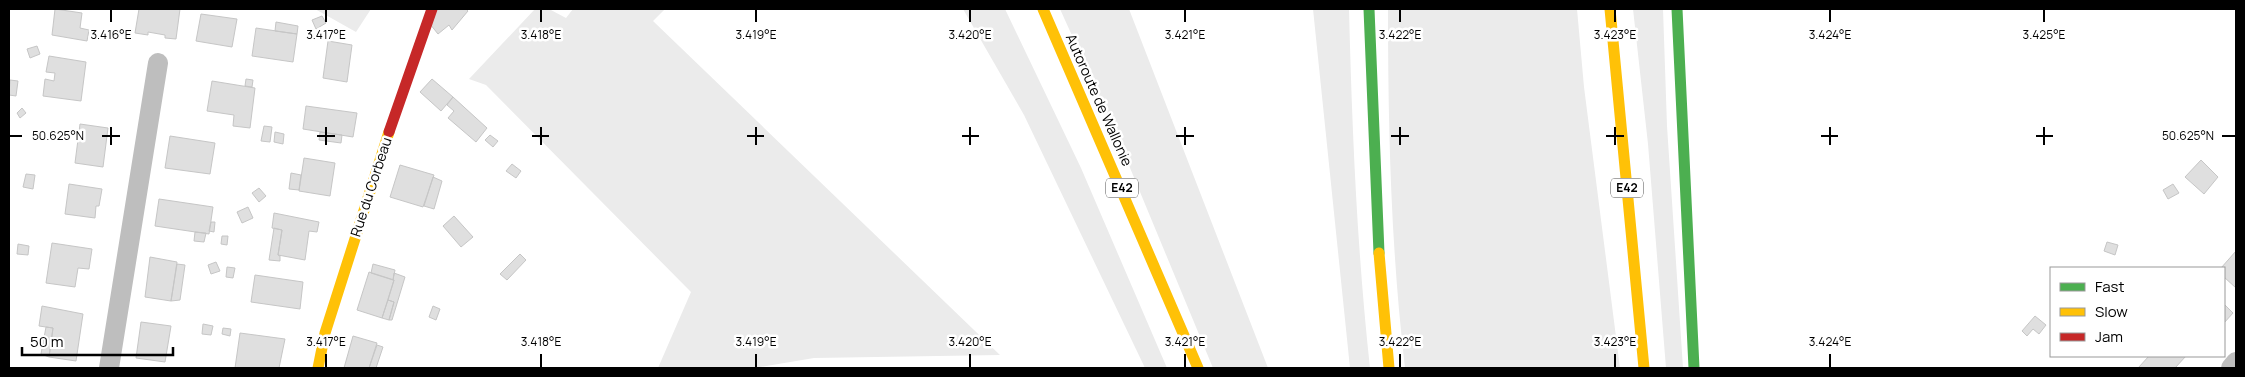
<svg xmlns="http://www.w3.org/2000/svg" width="2245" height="377" font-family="Manrope,sans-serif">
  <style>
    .green { fill: #ebebeb }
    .building { fill: #dfdfdf; stroke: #c6c6c6 }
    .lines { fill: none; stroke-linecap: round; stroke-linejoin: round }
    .street { stroke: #bebebe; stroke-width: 20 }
    .fast { stroke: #4caf50; stroke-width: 11 }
    .slow { stroke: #ffc107; stroke-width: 11 }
    .jam { stroke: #c62828; stroke-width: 11 }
    .ticks { fill: none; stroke: #000; stroke-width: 2 }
    .labels { text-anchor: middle; stroke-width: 5; stroke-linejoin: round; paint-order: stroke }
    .shield { fill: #fff; stroke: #4c4c4c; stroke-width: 1 }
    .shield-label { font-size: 12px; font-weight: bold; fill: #000 }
    .street-label { font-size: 14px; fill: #000; stroke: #fff }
    .ticks-label { font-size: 12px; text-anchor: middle; fill: #000; stroke: #fff; stroke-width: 5; stroke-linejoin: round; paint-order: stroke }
  </style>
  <rect width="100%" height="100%" fill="#fff"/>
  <path class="green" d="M 315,9 L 371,9 L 356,32 Z
    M 535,9 L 549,9 L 566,18 L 573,9 L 665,9 L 653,21 L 1000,355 L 814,358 L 754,368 L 658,368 L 691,292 L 486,85 L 469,79 Z
    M 963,9 L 1005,9 L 1081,168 L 1167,368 L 1145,368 L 1024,115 Z
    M 1060,9 L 1129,9 L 1268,368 L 1213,368 L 1111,122 Z
    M 1313,9 L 1349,9 C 1352,129 1357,249 1370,368 L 1350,368 Z
    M 1388,9 L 1577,9 L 1584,87 L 1620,368 L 1405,368 C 1391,249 1388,129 1388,9 Z
    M 1633,9 L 1663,9 L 1667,126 L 1683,368 L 1666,368 L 1648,144 Z"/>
  <path class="building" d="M 55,9 L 82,13 L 80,28 L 89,30 L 87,41 L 52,35 Z
    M 139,9 L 180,9 L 176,39 L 165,38 L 165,35 L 148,32 L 148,35 L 135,33 Z
    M 436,9 L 466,9 L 468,11 L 452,30 L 449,25 L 438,34 L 430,24 Z
    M 201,14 L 237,19 L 232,47 L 196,41 Z
    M 322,16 L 326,23 L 316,29 L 312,20 Z
    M 276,22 L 298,26 L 297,34 L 275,31 Z
    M 256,28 L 297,34 L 293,62 L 252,56 Z
    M 328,41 L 352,45 L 347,82 L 323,78 Z
    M 37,46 L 40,54 L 30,58 L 27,49 Z
    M 49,56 L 86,62 L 81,101 L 43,96 L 45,79 L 54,81 L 55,73 L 46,72 Z
    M 246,79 L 253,80 L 252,87 L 245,86 Z
    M 432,79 L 453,97 L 441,111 L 420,92 Z
    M 10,80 L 18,81 L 16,96 L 9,95 Z
    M 212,81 L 255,88 L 250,128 L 233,126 L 234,115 L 207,111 Z
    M 453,97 L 487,128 L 476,142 L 448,118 L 454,111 L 447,105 Z
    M 306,106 L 357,113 L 353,137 L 303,129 Z
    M 22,108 L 26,113 L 20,118 L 17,113 Z
    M 80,124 L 108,128 L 103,167 L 75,163 Z
    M 264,126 L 272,127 L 270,142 L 261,141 Z
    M 275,132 L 284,134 L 283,144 L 274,142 Z
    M 320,132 L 342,135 L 341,143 L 319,140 Z
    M 490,135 L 498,141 L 493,147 L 485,140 Z
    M 170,136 L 215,143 L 210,174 L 165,168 Z
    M 304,158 L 335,163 L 330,196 L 299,191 Z
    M 2201,160 L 2218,177 L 2204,194 L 2185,177 Z
    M 512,164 L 521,171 L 516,178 L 506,171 Z
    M 400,165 L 434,175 L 423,207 L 390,197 Z
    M 291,173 L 301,175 L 299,190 L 289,189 Z
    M 26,174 L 35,175 L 33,189 L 23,187 Z
    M 433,177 L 442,181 L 434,209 L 424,206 Z
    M 69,184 L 102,189 L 99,206 L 96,206 L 95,218 L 65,214 Z
    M 2173,184 L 2179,193 L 2168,199 L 2163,190 Z
    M 259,188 L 266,196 L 259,202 L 252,193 Z
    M 159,199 L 213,207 L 209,234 L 155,226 Z
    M 248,207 L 253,218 L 242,223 L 237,212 Z
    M 274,213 L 319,222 L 317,232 L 309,231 L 305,260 L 278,255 L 282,230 L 272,228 Z
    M 454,216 L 473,237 L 461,247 L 443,226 Z
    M 211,222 L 215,222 L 214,232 L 209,231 Z
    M 274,228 L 282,230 L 278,255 L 280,256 L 280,261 L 269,260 Z
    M 195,232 L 206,233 L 204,242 L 194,241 Z
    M 222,236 L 228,236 L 227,245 L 221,244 Z
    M 2107,242 L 2118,245 L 2115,255 L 2104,251 Z
    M 52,243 L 92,249 L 89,269 L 78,268 L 75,287 L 46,283 Z
    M 18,244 L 29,246 L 28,255 L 17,254 Z
    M 2236,251 L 2236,288 L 2224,277 L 2224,268 L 2221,268 Z
    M 520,254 L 526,260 L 507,280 L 500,274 Z
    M 150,257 L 177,262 L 171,301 L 145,297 Z
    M 216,262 L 220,271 L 211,274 L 208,265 Z
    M 177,264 L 185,265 L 180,300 L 171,301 Z
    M 373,264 L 395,270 L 393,280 L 371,273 Z
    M 227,267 L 235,268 L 233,278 L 226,277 Z
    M 369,272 L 394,280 L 382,318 L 357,310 Z
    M 394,273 L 405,277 L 392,320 L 389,320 L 394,302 L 388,300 L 394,280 L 393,280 Z
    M 255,275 L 303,282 L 300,309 L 251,302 Z
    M 388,300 L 394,302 L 389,320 L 382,318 Z
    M 2224,304 L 2233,313 L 2224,323 Z
    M 42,306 L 83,314 L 76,361 L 49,357 L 53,328 L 39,326 Z
    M 433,306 L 440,309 L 436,320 L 429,317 Z
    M 2035,316 L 2046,325 L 2039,334 L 2033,329 L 2027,336 L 2022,331 Z
    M 141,322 L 171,326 L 165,362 L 136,358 Z
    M 203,324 L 213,326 L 211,335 L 202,334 Z
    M 46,327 L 53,328 L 49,357 L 41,354 Z
    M 223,328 L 231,329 L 230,336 L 222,334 Z
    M 240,333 L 285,339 L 279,368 L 235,368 Z
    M 353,336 L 377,343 L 369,368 L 344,368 Z
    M 377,345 L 383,347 L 376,368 L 369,368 Z
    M 2149,356 L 2186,356 L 2175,368 L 2138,368 Z"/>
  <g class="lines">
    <path class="street" d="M 109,368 L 158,63
      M 2231,368 L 2236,362"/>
    <path class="fast" d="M 1369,9 L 1379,253
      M 1677,9 L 1694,368"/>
    <path class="slow" d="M 1043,9 L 1198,368
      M 1610,9 L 1644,368
      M 1379,253 L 1389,368
      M 318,368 L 325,333 L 389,132"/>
    <path class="jam" d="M 389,132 L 432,9"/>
  </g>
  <path class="ticks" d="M 111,10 L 111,22M 326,10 L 326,22M 541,10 L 541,22M 756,10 L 756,22M 970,10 L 970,22M 1185,10 L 1185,22M 1400,10 L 1400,22M 1615,10 L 1615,22M 1830,10 L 1830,22M 2044,10 L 2044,22M 111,127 L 111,145M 326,127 L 326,145M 541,127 L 541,145M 756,127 L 756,145M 970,127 L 970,145M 1185,127 L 1185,145M 1400,127 L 1400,145M 1615,127 L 1615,145M 1830,127 L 1830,145M 2044,127 L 2044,145M 10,136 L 22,136M 102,136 L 120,136M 317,136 L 335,136M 532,136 L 549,136M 747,136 L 764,136M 962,136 L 979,136M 1176,136 L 1194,136M 1391,136 L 1409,136M 1606,136 L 1624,136M 1821,136 L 1838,136M 2036,136 L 2053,136M 2222,136 L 2235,136M 326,354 L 326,367M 541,354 L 541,367M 756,354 L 756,367M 970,354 L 970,367M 1185,354 L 1185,367M 1400,354 L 1400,367M 1615,354 L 1615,367M 1830,354 L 1830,367"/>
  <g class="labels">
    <g class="shield">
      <rect x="1106" y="178.5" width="32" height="19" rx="4"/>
      <rect x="1611" y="178.5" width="32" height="19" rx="4"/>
    </g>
    <g class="shield-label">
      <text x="1122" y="192">E42</text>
      <text x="1627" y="192">E42</text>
    </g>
    <g class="street-label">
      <text transform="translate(1099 100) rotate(66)" y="5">Autoroute de Wallonie</text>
      <text transform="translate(371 187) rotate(-72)" y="5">Rue du Corbeau</text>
    </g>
  </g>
  <g class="ticks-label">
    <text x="111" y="39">3.416°E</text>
    <text x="326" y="39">3.417°E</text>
    <text x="541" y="39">3.418°E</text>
    <text x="756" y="39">3.419°E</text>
    <text x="970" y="39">3.420°E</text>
    <text x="1185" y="39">3.421°E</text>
    <text x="1400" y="39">3.422°E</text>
    <text x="1615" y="39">3.423°E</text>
    <text x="1830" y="39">3.424°E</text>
    <text x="2044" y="39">3.425°E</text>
    <text x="58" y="140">50.625°N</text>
    <text x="2188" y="140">50.625°N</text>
    <text x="326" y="346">3.417°E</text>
    <text x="541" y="346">3.418°E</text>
    <text x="756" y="346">3.419°E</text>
    <text x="970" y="346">3.420°E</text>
    <text x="1185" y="346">3.421°E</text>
    <text x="1400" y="346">3.422°E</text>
    <text x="1615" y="346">3.423°E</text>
    <text x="1830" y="346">3.424°E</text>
  </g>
  <rect width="2245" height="377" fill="none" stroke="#000000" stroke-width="20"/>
  <rect x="2050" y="267" width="175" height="90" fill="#ffffff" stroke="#999999"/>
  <rect x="2060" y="283" width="25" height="8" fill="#4caf50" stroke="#999999"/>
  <text x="2095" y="292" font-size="15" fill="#000000">Fast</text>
  <rect x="2060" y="308" width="25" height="8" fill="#ffc107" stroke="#999999"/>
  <text x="2095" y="317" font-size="15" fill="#000000">Slow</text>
  <rect x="2060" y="333" width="25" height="8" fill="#c62828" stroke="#999999"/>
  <text x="2095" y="342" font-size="15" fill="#000000">Jam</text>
  <path d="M22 347v8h151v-8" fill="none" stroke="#000000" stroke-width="2.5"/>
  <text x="30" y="347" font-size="15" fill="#000000" stroke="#ffffff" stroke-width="4" paint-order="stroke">50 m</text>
</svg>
